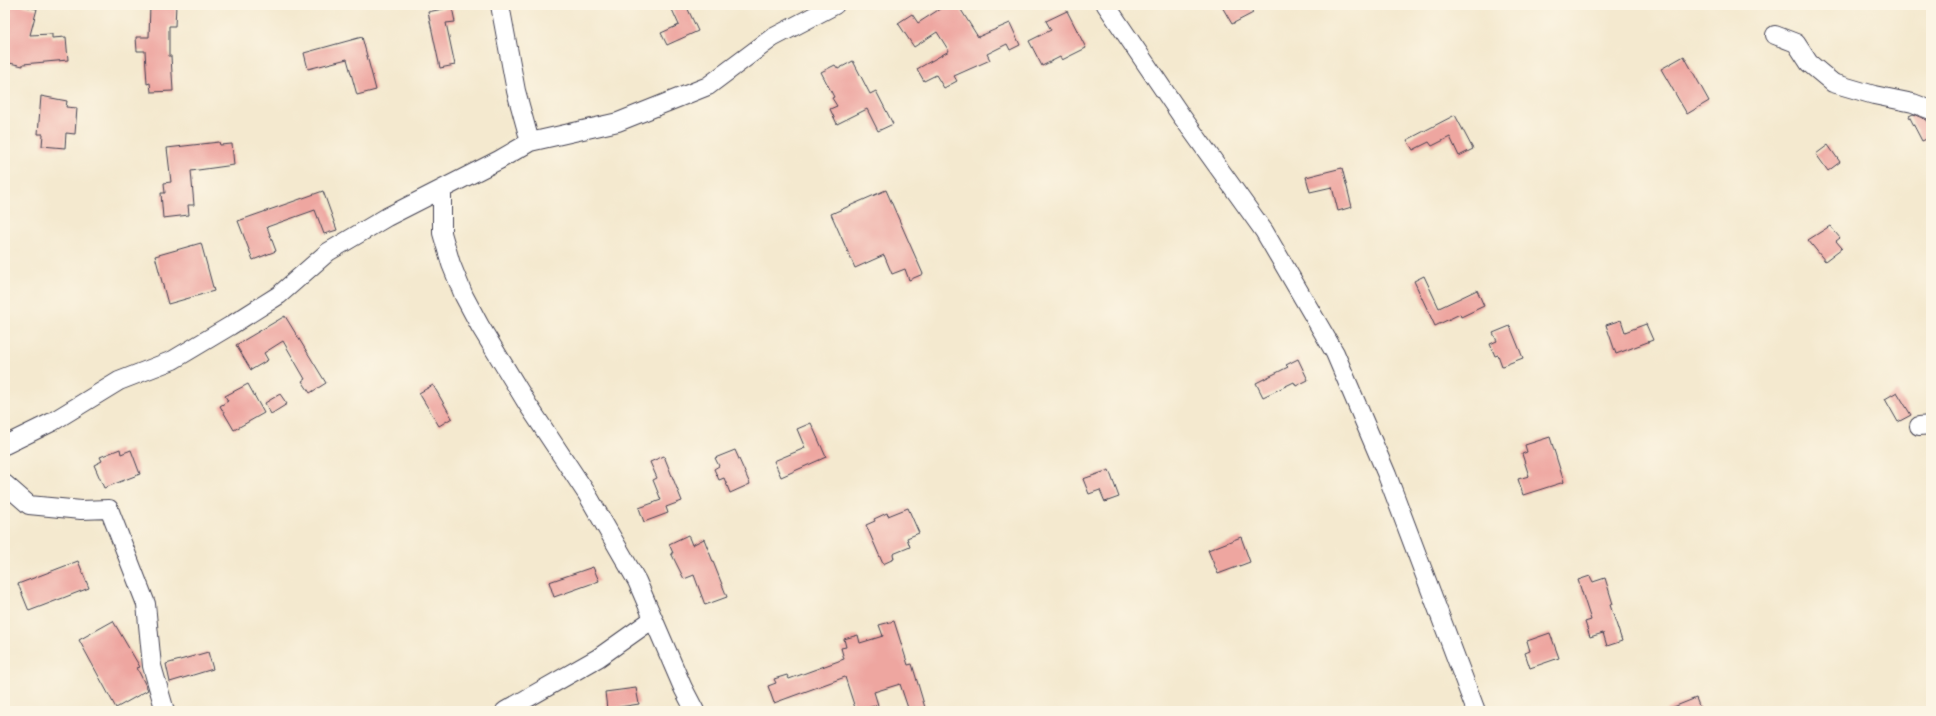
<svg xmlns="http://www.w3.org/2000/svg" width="1936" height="716" font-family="Itim,sans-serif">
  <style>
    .building { fill: #eea6a0 }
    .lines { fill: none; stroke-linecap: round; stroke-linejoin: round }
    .minor-casing { stroke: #424051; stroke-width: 20 }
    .minor { stroke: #fff; stroke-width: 18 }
  </style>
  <rect width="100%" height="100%" fill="#fcf5e5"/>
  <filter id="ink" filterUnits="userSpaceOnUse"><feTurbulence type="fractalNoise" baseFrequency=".025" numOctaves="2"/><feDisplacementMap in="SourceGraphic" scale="8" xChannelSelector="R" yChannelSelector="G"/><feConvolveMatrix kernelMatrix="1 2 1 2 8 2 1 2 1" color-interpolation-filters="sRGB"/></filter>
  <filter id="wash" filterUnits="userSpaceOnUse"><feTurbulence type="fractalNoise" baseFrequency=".012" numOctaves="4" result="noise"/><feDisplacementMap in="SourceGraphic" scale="16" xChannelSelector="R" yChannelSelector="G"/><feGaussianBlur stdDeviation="0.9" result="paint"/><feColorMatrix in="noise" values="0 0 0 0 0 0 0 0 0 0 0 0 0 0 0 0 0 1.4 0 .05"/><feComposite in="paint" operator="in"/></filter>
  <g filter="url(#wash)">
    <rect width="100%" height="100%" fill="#f4e9cf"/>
    <g id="blocks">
      <path class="building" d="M 5,5 L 21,5 L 37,9 L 30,35 L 52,34 L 52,38 L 66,37 L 68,60 L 23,64 L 23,66 L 5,62 Z
        M 150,5 L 176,5 L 175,26 L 169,26 L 169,56 L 171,56 L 173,91 L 151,92 L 150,83 L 147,84 L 145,51 L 137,51 L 136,37 L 149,37 Z
        M 670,5 L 686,5 L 698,31 L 667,45 L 661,33 L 679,25 Z
        M 946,5 L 958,5 L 978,37 L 1010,23 L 1020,45 L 1010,50 L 1007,44 L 987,54 L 990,60 L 954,76 L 957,81 L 944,88 L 936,75 L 924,81 L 917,69 L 949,51 L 937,32 L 914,47 L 898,23 L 912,14 L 918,23 Z
        M 1221,5 L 1248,5 L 1253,13 L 1232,24 Z
        M 452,7 L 455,22 L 446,23 L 455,65 L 440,68 L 428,12 Z
        M 1067,11 L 1086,48 L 1062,60 L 1060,57 L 1042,66 L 1029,41 L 1051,30 L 1046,21 Z
        M 362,37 L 376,90 L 357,95 L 347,59 L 308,69 L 304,53 Z
        M 1684,56 L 1709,101 L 1687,114 L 1661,69 Z
        M 853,61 L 870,94 L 876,91 L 893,124 L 878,131 L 867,109 L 837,124 L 830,109 L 837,106 L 832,98 L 834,97 L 821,72 L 835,65 L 838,69 Z
        M 41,96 L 67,101 L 66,107 L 77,108 L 75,134 L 66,133 L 65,148 L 42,146 L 43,134 L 38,134 Z
        M 1913,114 L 1927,120 L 1931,127 L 1931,137 L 1922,141 L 1909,116 Z
        M 1455,115 L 1473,149 L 1459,156 L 1450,137 L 1432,146 L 1429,142 L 1413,150 L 1407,140 Z
        M 219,142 L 220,145 L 232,144 L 234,165 L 191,171 L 194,205 L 188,205 L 189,215 L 163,218 L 161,193 L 165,193 L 164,183 L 171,182 L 167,148 Z
        M 1828,145 L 1840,162 L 1828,171 L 1816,154 Z
        M 1342,168 L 1352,207 L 1338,211 L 1332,187 L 1310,192 L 1306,177 Z
        M 886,190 L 923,274 L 909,280 L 905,269 L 892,274 L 884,255 L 855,268 L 831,214 Z
        M 323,191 L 337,230 L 324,234 L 315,210 L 267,227 L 276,251 L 253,260 L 238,221 Z
        M 1830,226 L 1840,238 L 1836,241 L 1842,248 L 1825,261 L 1808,240 Z
        M 201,243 L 214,291 L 168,304 L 155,256 Z
        M 1424,276 L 1439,308 L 1477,290 L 1484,306 L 1461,317 L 1460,314 L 1435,326 L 1414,281 Z
        M 285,316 L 326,383 L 310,393 L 302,381 L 305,379 L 283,341 L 264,353 L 268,360 L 251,370 L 236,345 Z
        M 1621,320 L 1625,332 L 1646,324 L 1653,340 L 1616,354 L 1606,325 Z
        M 1510,326 L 1523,358 L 1502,366 L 1498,355 L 1495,356 L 1490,344 L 1497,341 L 1493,333 Z
        M 1298,359 L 1308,380 L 1296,386 L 1294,382 L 1263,397 L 1256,383 L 1288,367 L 1286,365 Z
        M 248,384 L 264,413 L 234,430 L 220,406 L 228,401 L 225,396 Z
        M 433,385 L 452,418 L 439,426 L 419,393 Z
        M 1897,392 L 1911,415 L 1898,422 L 1885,399 Z
        M 280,394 L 287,404 L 271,414 L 265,403 Z
        M 811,423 L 826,457 L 781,477 L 774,461 L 805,448 L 797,429 Z
        M 1550,437 L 1564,482 L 1523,495 L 1518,479 L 1529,476 L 1522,454 L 1527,452 L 1525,445 Z
        M 120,449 L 121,454 L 131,450 L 140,474 L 104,488 L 94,465 L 102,461 L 100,457 Z
        M 735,450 L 750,484 L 730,493 L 724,478 L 719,480 L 714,469 L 719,466 L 715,458 Z
        M 664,456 L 682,501 L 666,507 L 668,513 L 644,522 L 639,508 L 661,500 L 653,480 L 657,478 L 650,462 Z
        M 1109,470 L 1119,497 L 1105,502 L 1100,490 L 1089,494 L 1083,479 Z
        M 908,508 L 919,533 L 907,538 L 910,547 L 893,554 L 894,559 L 883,564 L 866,525 L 875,521 L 874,519 L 887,513 L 888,516 Z
        M 688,535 L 692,545 L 704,539 L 727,597 L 705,605 L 694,575 L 684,579 L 671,553 L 673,553 L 669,544 Z
        M 1241,537 L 1250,562 L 1218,574 L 1208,550 Z
        M 78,561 L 89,588 L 29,611 L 18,584 Z
        M 593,567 L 599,581 L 554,597 L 549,582 Z
        M 1590,576 L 1593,582 L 1605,578 L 1613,604 L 1610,605 L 1622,641 L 1607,646 L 1603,633 L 1590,637 L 1585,622 L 1591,620 L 1578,580 Z
        M 113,621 L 140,667 L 137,668 L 148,690 L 116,708 L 79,640 Z
        M 894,621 L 908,665 L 912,664 L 926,711 L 909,711 L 900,684 L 874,692 L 878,705 L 856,711 L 845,677 L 774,703 L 768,686 L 776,683 L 774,679 L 787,675 L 789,679 L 844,659 L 841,648 L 846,647 L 844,639 L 858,635 L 860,643 L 883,636 L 879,625 Z
        M 1550,633 L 1559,658 L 1530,668 L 1525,653 L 1530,651 L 1527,641 Z
        M 208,652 L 213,669 L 170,682 L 166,664 Z
        M 636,688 L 639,704 L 607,709 L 605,692 Z
        M 1696,698 L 1701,711 L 1666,711 L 1666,710 Z"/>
    </g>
  </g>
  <g filter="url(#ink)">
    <use href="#blocks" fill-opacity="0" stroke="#424051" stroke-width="1"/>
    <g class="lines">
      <g class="minor-casing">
        <path id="minor" d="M 500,5 L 516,91 L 530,142
          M 1106,5 L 1180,114 L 1264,231 L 1335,353 L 1387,475 L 1476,711
          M 1775,35 L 1796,43 L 1809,63 L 1833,83 L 1874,95 L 1913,103 L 1931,110
          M 442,189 L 442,233 L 451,264 L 464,296 L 480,326 L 528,405 L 587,494 L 637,581 L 683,688 L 695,711
          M 1919,426 L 1931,425
          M 5,445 L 52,422 L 119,381 L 173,360 L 230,326 L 279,295 L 328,252 L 387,217 L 499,160 L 530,142 L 618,122 L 708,86 L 772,38 L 835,5
          M 5,484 L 29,505 L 81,510 L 109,509 L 146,604 L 152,666 L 165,711
          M 505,711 L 598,658 L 653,619"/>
      </g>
      <use href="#minor" class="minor"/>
    </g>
  </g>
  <rect width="1936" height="716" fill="none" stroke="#fcf5e5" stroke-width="20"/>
</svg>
